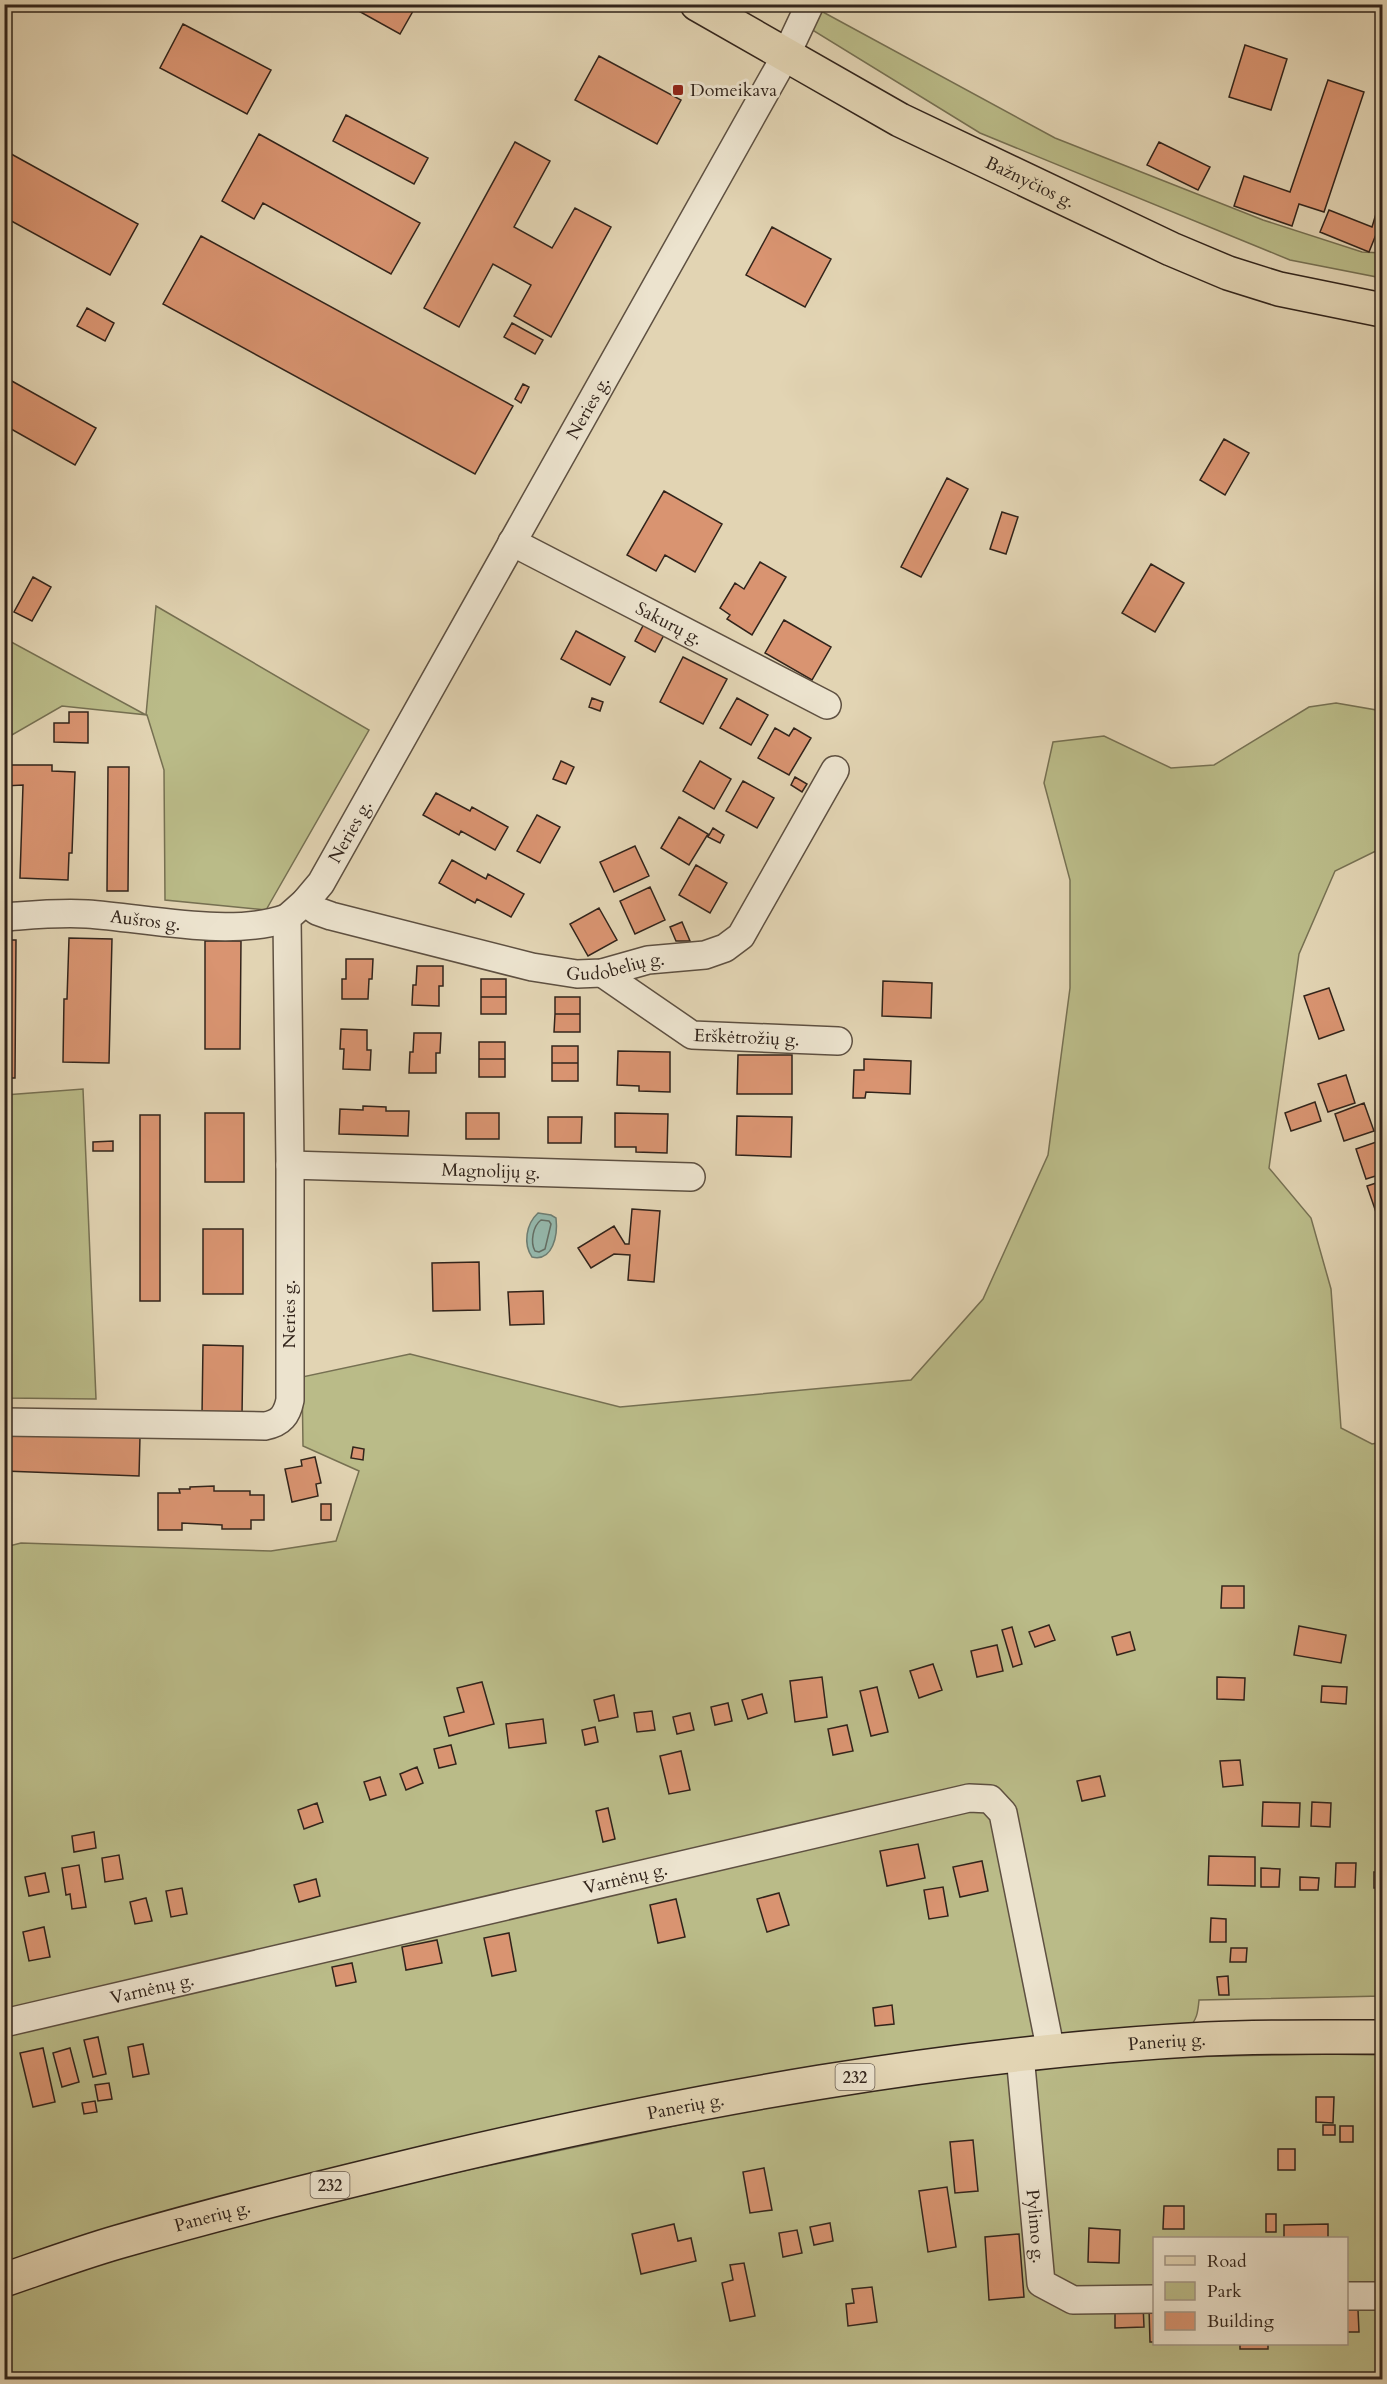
<svg xmlns="http://www.w3.org/2000/svg" width="1387" height="2384" font-family="Cardo,serif">
  <style>
    .green { fill: #babb88; stroke: #767052; stroke-width: 1.5; fill-rule: evenodd }
    .water { fill: #95b8ac; stroke: #6d7d72; stroke-width: 1.5 }
    .lines { fill: none; stroke-linecap: round; stroke-linejoin: round }
    .shore { stroke: #646e64; stroke-width: 1.5 }
    .building { fill: #d99471; stroke: #32241b; stroke-width: 1.5 }
    .minor-casing { stroke: #5e5041; stroke-width: 30 }
    .major-casing { stroke: #32241b; stroke-width: 36 }
    .minor { stroke: #ece3ce; stroke-width: 27 }
    .major { stroke: #e2d4b3; stroke-width: 33 }
    .poi-dot { fill: #8f2418; stroke: #ece3ce; stroke-width: 2 }
    .labels { text-anchor: middle; stroke-width: 6; stroke-linejoin: round; paint-order: stroke }
    .shield { fill: #ece3ce; stroke: #6a5d51; stroke-width: 1.5 }
    .shield-label { font-size: 16px; font-weight: bold; fill: #32241b }
    .poi-label { font-size: 18px; fill: #32241b; stroke: #ece3ce; text-anchor: start }
    .street-label { font-size: 18px; fill: #32241b; stroke: #ece3ce }
  </style>
  <rect width="100%" height="100%" fill="#e2d4b3"/>
  <filter id="stains"><feTurbulence type="fractalNoise" baseFrequency=".00333" numOctaves="4"/><feColorMatrix values="0 0 0 0 .2 0 0 0 0 .09 0 0 0 0 .02 0 0 0 .5 -.17"/></filter>
  <radialGradient id="worn" r=".72"><stop offset=".6" stop-color="#630" stop-opacity="0"/><stop offset="1" stop-color="#630" stop-opacity=".3"/></radialGradient>
  <path class="green" d="M 810,5 L 1055,138 L 1263,220 L 1362,252 L 1382,253 L 1382,278 L 1290,260 L 980,133 L 801,23 Z
    M 156,606 L 369,730 L 266,910 L 165,900 L 164,770 L 147,715 L 62,706 L 5,739 L 4,638 L 146,715 Z
    M 1336,703 L 1382,711 L 1382,848 L 1335,871 L 1299,954 L 1269,1168 L 1311,1218 L 1331,1289 L 1341,1428 L 1372,1444 L 1382,1442 L 1382,1996 L 1199,2000 C 1198,2012 1197,2020 1188,2029 L 1061,2038 L 1004,1801 L 5,2015 L 5,1547 L 21,1543 L 271,1551 L 336,1541 L 359,1471 L 303,1446 L 302,1377 L 410,1354 L 620,1407 L 911,1380 L 983,1299 L 1048,1155 L 1070,988 L 1070,880 L 1044,783 L 1053,742 L 1104,736 L 1171,768 L 1214,765 L 1309,707 Z
    M 83,1089 L 96,1399 L 5,1398 L 5,1095 Z
    M 968,1804 L 996,1817 L 1029,1976 L 1035,2043 L 5,2266 L 5,2033 Z
    M 1323,2054 L 1382,2055 L 1382,2379 L 5,2379 L 4,2294 L 132,2252 L 341,2197 L 843,2090 L 1006,2069 L 1179,2057 ZM 1154,2238 L 1346,2238 L 1346,2344 L 1154,2344 Z"/>
  <path class="water" d="M 538,1213 L 551,1215 L 556,1218 C 558,1235 553,1262 532,1257 C 523,1244 526,1224 538,1213 Z"/>
  <g class="lines">
    <path class="shore" d="M 541,1220 L 549,1221 L 551,1224 L 545,1249 L 539,1252 L 535,1251 C 530,1242 533,1226 541,1220 Z"/>
  </g>
  <path class="building" d="M 346,4 L 417,4 L 400,34 Z
    M 183,24 L 271,70 L 247,114 L 160,68 Z
    M 1245,45 L 1287,59 L 1271,110 L 1229,97 Z
    M 599,56 L 681,100 L 657,144 L 575,100 Z
    M 1328,80 L 1364,92 L 1324,212 L 1299,204 L 1292,226 L 1234,206 L 1244,176 L 1290,192 Z
    M 346,115 L 428,158 L 414,184 L 333,141 Z
    M 259,134 L 420,223 L 391,274 L 263,203 L 254,219 L 222,201 Z
    M 515,142 L 550,161 L 514,227 L 552,248 L 575,208 L 611,227 L 551,337 L 514,316 L 531,285 L 493,264 L 459,327 L 424,308 Z
    M 1159,142 L 1210,167 L 1198,190 L 1147,165 Z
    M 4,150 L 138,224 L 110,275 L 4,217 Z
    M 1382,194 L 1382,234 L 1377,232 L 1369,252 L 1320,232 L 1329,210 L 1372,227 Z
    M 772,227 L 831,259 L 805,307 L 746,275 Z
    M 201,236 L 513,406 L 475,474 L 163,304 Z
    M 87,308 L 114,323 L 105,341 L 77,326 Z
    M 512,323 L 543,340 L 535,354 L 504,337 Z
    M 10,380 L 96,428 L 75,465 L 4,425 L 4,390 Z
    M 523,384 L 529,387 L 521,403 L 515,399 Z
    M 1224,439 L 1249,453 L 1225,495 L 1200,480 Z
    M 947,478 L 968,489 L 921,577 L 901,567 Z
    M 664,491 L 722,524 L 695,572 L 665,555 L 656,571 L 627,555 Z
    M 1002,512 L 1018,517 L 1006,554 L 990,549 Z
    M 760,562 L 786,577 L 752,635 L 727,619 L 730,615 L 720,608 L 735,583 L 744,589 Z
    M 1151,564 L 1184,583 L 1155,632 L 1122,613 Z
    M 33,577 L 51,587 L 32,621 L 14,612 Z
    M 784,620 L 831,647 L 812,680 L 765,653 Z
    M 645,622 L 665,633 L 655,652 L 635,641 Z
    M 576,631 L 625,657 L 610,685 L 561,659 Z
    M 683,657 L 727,679 L 703,724 L 660,702 Z
    M 592,698 L 603,702 L 600,711 L 589,707 Z
    M 737,698 L 768,715 L 751,745 L 720,728 Z
    M 69,712 L 88,712 L 88,743 L 54,742 L 54,723 L 69,723 Z
    M 775,728 L 789,736 L 794,728 L 811,738 L 789,775 L 758,758 Z
    M 561,761 L 574,767 L 566,784 L 553,779 Z
    M 700,761 L 731,779 L 714,809 L 683,791 Z
    M 7,765 L 52,765 L 52,771 L 75,772 L 72,853 L 69,853 L 68,880 L 20,878 L 23,785 L 4,786 L 4,766 Z
    M 108,767 L 129,767 L 128,891 L 107,891 Z
    M 795,777 L 807,784 L 802,792 L 791,785 Z
    M 743,781 L 774,798 L 757,828 L 726,811 Z
    M 436,793 L 470,811 L 472,807 L 508,827 L 495,850 L 461,831 L 459,835 L 423,815 Z
    M 537,815 L 560,827 L 540,863 L 517,851 Z
    M 679,817 L 708,834 L 689,865 L 661,848 Z
    M 713,828 L 724,835 L 720,843 L 708,837 Z
    M 635,846 L 649,876 L 614,892 L 600,862 Z
    M 452,860 L 486,879 L 488,874 L 524,894 L 511,917 L 477,899 L 475,903 L 439,883 Z
    M 696,865 L 727,883 L 710,913 L 679,895 Z
    M 650,887 L 665,920 L 635,934 L 620,901 Z
    M 599,908 L 617,940 L 588,956 L 570,924 Z
    M 682,922 L 690,941 L 676,941 L 670,927 Z
    M 69,938 L 112,939 L 109,1063 L 63,1062 L 64,999 L 67,999 Z
    M 4,940 L 16,940 L 15,1078 L 4,1078 Z
    M 205,941 L 241,941 L 240,1049 L 205,1049 Z
    M 346,959 L 373,959 L 372,979 L 369,979 L 368,999 L 342,999 L 342,979 L 346,979 Z
    M 417,966 L 443,966 L 443,986 L 439,986 L 439,1006 L 412,1005 L 413,985 L 416,985 Z
    M 481,979 L 506,979 L 506,997 L 481,997 Z
    M 883,981 L 932,983 L 931,1018 L 882,1016 Z
    M 1329,988 L 1344,1030 L 1319,1039 L 1304,996 Z
    M 481,997 L 506,997 L 506,1014 L 481,1014 Z
    M 555,997 L 580,997 L 580,1014 L 555,1014 Z
    M 555,1014 L 580,1014 L 580,1032 L 554,1032 Z
    M 341,1029 L 367,1030 L 367,1050 L 371,1050 L 370,1070 L 343,1069 L 344,1049 L 340,1049 Z
    M 414,1033 L 441,1033 L 440,1053 L 436,1053 L 436,1073 L 409,1073 L 410,1052 L 413,1052 Z
    M 479,1042 L 505,1042 L 505,1059 L 479,1059 Z
    M 552,1046 L 578,1046 L 578,1063 L 552,1063 Z
    M 618,1051 L 670,1052 L 670,1092 L 639,1091 L 639,1086 L 617,1085 Z
    M 738,1055 L 792,1055 L 792,1094 L 737,1094 Z
    M 479,1059 L 505,1059 L 505,1077 L 479,1077 Z
    M 864,1059 L 911,1061 L 910,1094 L 866,1092 L 865,1098 L 853,1098 L 854,1070 L 864,1070 Z
    M 552,1063 L 578,1063 L 578,1081 L 552,1081 Z
    M 1346,1075 L 1355,1103 L 1328,1112 L 1318,1084 Z
    M 1315,1102 L 1321,1121 L 1291,1131 L 1285,1113 Z
    M 1364,1103 L 1374,1131 L 1344,1141 L 1335,1114 Z
    M 363,1106 L 386,1107 L 386,1111 L 409,1111 L 408,1136 L 339,1134 L 340,1109 L 363,1110 Z
    M 205,1113 L 244,1113 L 244,1182 L 205,1182 Z
    M 466,1113 L 499,1113 L 499,1139 L 466,1139 Z
    M 615,1113 L 668,1114 L 667,1153 L 636,1152 L 636,1147 L 615,1147 Z
    M 140,1115 L 160,1115 L 160,1301 L 140,1301 Z
    M 737,1116 L 792,1117 L 791,1157 L 736,1155 Z
    M 548,1117 L 582,1117 L 581,1143 L 548,1143 Z
    M 1382,1140 L 1382,1174 L 1366,1179 L 1356,1149 Z
    M 113,1141 L 113,1151 L 93,1151 L 93,1142 Z
    M 1382,1181 L 1382,1216 L 1378,1218 L 1367,1186 Z
    M 632,1209 L 660,1211 L 654,1282 L 628,1280 L 630,1255 L 614,1254 L 591,1268 L 578,1248 L 614,1226 L 625,1244 L 629,1244 Z
    M 203,1229 L 243,1229 L 243,1294 L 203,1294 Z
    M 479,1262 L 480,1310 L 433,1311 L 432,1263 Z
    M 543,1291 L 544,1324 L 510,1325 L 508,1292 Z
    M 203,1345 L 243,1346 L 242,1416 L 202,1416 Z
    M 4,1433 L 140,1437 L 139,1476 L 4,1471 Z
    M 353,1447 L 364,1449 L 363,1460 L 351,1458 Z
    M 315,1457 L 321,1483 L 316,1484 L 318,1496 L 292,1502 L 285,1469 L 302,1466 L 301,1460 Z
    M 214,1486 L 214,1491 L 250,1491 L 250,1495 L 264,1495 L 264,1520 L 251,1520 L 251,1529 L 222,1529 L 222,1525 L 182,1523 L 182,1530 L 158,1530 L 158,1493 L 180,1493 L 179,1489 L 190,1489 L 190,1487 Z
    M 321,1504 L 331,1504 L 331,1520 L 321,1520 Z
    M 1222,1586 L 1244,1586 L 1244,1608 L 1221,1608 Z
    M 1049,1625 L 1055,1640 L 1035,1647 L 1029,1632 Z
    M 1299,1626 L 1346,1635 L 1341,1663 L 1294,1655 Z
    M 1012,1627 L 1022,1664 L 1013,1667 L 1002,1630 Z
    M 1130,1632 L 1135,1650 L 1117,1655 L 1112,1637 Z
    M 997,1645 L 1003,1671 L 977,1677 L 971,1651 Z
    M 933,1664 L 942,1690 L 919,1698 L 910,1671 Z
    M 822,1677 L 827,1717 L 795,1722 L 790,1681 Z
    M 1217,1677 L 1245,1678 L 1244,1700 L 1217,1699 Z
    M 482,1682 L 494,1724 L 449,1736 L 444,1717 L 464,1712 L 457,1688 Z
    M 1322,1686 L 1347,1687 L 1346,1704 L 1321,1702 Z
    M 877,1687 L 888,1732 L 871,1736 L 860,1691 Z
    M 762,1694 L 767,1713 L 748,1719 L 742,1700 Z
    M 614,1695 L 618,1717 L 599,1721 L 594,1700 Z
    M 1379,1698 L 1382,1698 L 1382,1783 L 1378,1783 Z
    M 728,1703 L 732,1721 L 715,1725 L 711,1707 Z
    M 652,1711 L 655,1730 L 637,1732 L 634,1713 Z
    M 690,1713 L 694,1730 L 677,1734 L 673,1717 Z
    M 543,1719 L 546,1743 L 509,1748 L 506,1724 Z
    M 847,1725 L 853,1751 L 833,1755 L 828,1729 Z
    M 595,1727 L 598,1742 L 585,1745 L 582,1730 Z
    M 451,1745 L 456,1764 L 439,1768 L 434,1749 Z
    M 681,1751 L 690,1790 L 669,1794 L 660,1756 Z
    M 1240,1760 L 1243,1785 L 1223,1787 L 1220,1761 Z
    M 417,1767 L 423,1783 L 406,1790 L 400,1774 Z
    M 1100,1776 L 1105,1796 L 1082,1801 L 1077,1781 Z
    M 380,1777 L 386,1795 L 370,1800 L 364,1782 Z
    M 1263,1802 L 1300,1803 L 1299,1827 L 1262,1826 Z
    M 1312,1802 L 1331,1803 L 1330,1827 L 1311,1826 Z
    M 317,1803 L 323,1822 L 304,1829 L 298,1810 Z
    M 608,1808 L 615,1839 L 603,1842 L 596,1811 Z
    M 94,1832 L 96,1848 L 74,1852 L 72,1836 Z
    M 918,1844 L 925,1878 L 887,1886 L 880,1851 Z
    M 119,1855 L 123,1879 L 105,1882 L 102,1858 Z
    M 1209,1856 L 1255,1857 L 1255,1886 L 1208,1885 Z
    M 982,1861 L 988,1891 L 960,1897 L 953,1867 Z
    M 1336,1863 L 1356,1863 L 1355,1887 L 1335,1887 Z
    M 79,1865 L 86,1907 L 72,1909 L 70,1894 L 66,1895 L 62,1868 Z
    M 1261,1868 L 1280,1869 L 1279,1887 L 1261,1887 Z
    M 1374,1872 L 1382,1873 L 1382,1888 L 1374,1888 Z
    M 45,1873 L 49,1892 L 29,1896 L 25,1877 Z
    M 1300,1877 L 1319,1878 L 1318,1890 L 1300,1890 Z
    M 316,1879 L 320,1896 L 299,1902 L 294,1885 Z
    M 943,1887 L 948,1916 L 929,1919 L 924,1890 Z
    M 182,1888 L 187,1914 L 171,1917 L 166,1891 Z
    M 779,1893 L 789,1925 L 767,1932 L 757,1899 Z
    M 146,1898 L 152,1921 L 135,1924 L 130,1902 Z
    M 676,1899 L 685,1937 L 658,1943 L 650,1905 Z
    M 1211,1918 L 1226,1919 L 1226,1942 L 1210,1942 Z
    M 44,1927 L 50,1957 L 29,1961 L 23,1932 Z
    M 509,1933 L 516,1971 L 492,1976 L 484,1938 Z
    M 437,1940 L 442,1963 L 406,1970 L 402,1947 Z
    M 1231,1948 L 1247,1948 L 1246,1962 L 1230,1962 Z
    M 352,1963 L 356,1982 L 336,1986 L 332,1967 Z
    M 1228,1976 L 1229,1995 L 1219,1995 L 1217,1977 Z
    M 892,2005 L 894,2024 L 875,2026 L 873,2008 Z
    M 98,2037 L 106,2074 L 93,2077 L 84,2040 Z
    M 143,2044 L 149,2074 L 133,2077 L 128,2047 Z
    M 43,2048 L 55,2102 L 33,2107 L 20,2053 Z
    M 70,2048 L 79,2082 L 62,2087 L 53,2053 Z
    M 109,2083 L 112,2099 L 98,2101 L 95,2085 Z
    M 1316,2097 L 1334,2097 L 1333,2123 L 1316,2122 Z
    M 95,2101 L 97,2112 L 84,2114 L 82,2103 Z
    M 1323,2125 L 1335,2125 L 1335,2135 L 1323,2135 Z
    M 1340,2126 L 1353,2126 L 1353,2142 L 1340,2142 Z
    M 973,2140 L 978,2191 L 955,2193 L 950,2142 Z
    M 1278,2149 L 1295,2149 L 1295,2170 L 1278,2170 Z
    M 764,2168 L 772,2210 L 750,2213 L 743,2172 Z
    M 947,2187 L 956,2247 L 928,2252 L 919,2191 Z
    M 1164,2206 L 1184,2206 L 1184,2229 L 1163,2229 Z
    M 1266,2214 L 1276,2214 L 1276,2232 L 1266,2232 Z
    M 830,2223 L 833,2241 L 814,2245 L 810,2227 Z
    M 674,2224 L 678,2241 L 691,2238 L 696,2261 L 641,2274 L 632,2234 Z
    M 1328,2224 L 1328,2238 L 1284,2238 L 1284,2225 Z
    M 1089,2228 L 1120,2230 L 1119,2263 L 1088,2262 Z
    M 797,2230 L 802,2253 L 783,2257 L 779,2233 Z
    M 1019,2234 L 1024,2297 L 989,2300 L 985,2237 Z
    M 744,2263 L 755,2316 L 730,2321 L 722,2283 L 733,2280 L 730,2265 Z
    M 872,2287 L 877,2322 L 848,2326 L 846,2304 L 854,2303 L 852,2289 Z
    M 1143,2304 L 1144,2327 L 1115,2328 L 1115,2305 Z
    M 1149,2308 L 1154,2308 L 1154,2342 L 1150,2342 Z
    M 1346,2310 L 1358,2310 L 1359,2332 L 1346,2332 Z
    M 1240,2344 L 1268,2344 L 1268,2349 L 1240,2349 Z"/>
  <g class="lines">
    <g class="minor-casing">
      <g id="minor">
        <path id="s1" d="M 512,542 L 827,705"/>
        <path id="s2" d="M 305,902 L 317,911 L 331,916 L 532,967 L 577,974 L 602,973 L 648,960 L 705,955 L 725,948 L 741,936 L 835,770"/>
        <path id="s3" d="M 4,917 C 32,915 60,912 87,914 C 147,918 231,938 287,918"/>
        <path id="s4" d="M 602,973 L 692,1035 L 838,1041"/>
        <path id="s5" d="M 290,1165 L 691,1177"/>
        <path id="s6" d="M 4,1422 L 265,1426 C 281,1423 287,1415 290,1400 L 290,1165 L 287,918 L 305,902 L 321,883 L 786,55 L 810,4"/>
        <path id="s7" d="M 4,2023 L 969,1798 L 990,1799 L 1003,1813 L 1051,2052"/>
        <path id="s8" d="M 1020,2055 L 1041,2283 L 1073,2300 L 1154,2299"/>
        <path d="M 1346,2296 L 1382,2296"/>
      </g>
    </g>
    <g class="major-casing">
      <g id="major">
        <path id="s9" d="M 697,4 L 900,120 L 1171,249 L 1228,273 L 1279,289 L 1382,310"/>
        <path id="s10" d="M 4,2280 C 42,2267 80,2253 118,2242 C 225,2211 332,2185 440,2159 C 691,2100 948,2053 1206,2039 C 1265,2036 1324,2037 1382,2037"/>
      </g>
    </g>
    <use href="#minor" class="minor"/>
    <use href="#major" class="major"/>
  </g>
  <rect class="poi-dot" x="672" y="84" width="12" height="12" rx="3"/>
  <g class="labels">
    <g class="shield">
      <rect x="835.5" y="2064" width="39" height="26" rx="4.5"/>
      <rect x="310.5" y="2172" width="39" height="26" rx="4.5"/>
    </g>
    <g class="shield-label">
      <text x="855" y="2083">232</text>
      <text x="330" y="2191">232</text>
    </g>
    <g class="poi-label">
      <text x="690" y="96">Domeikava</text>
    </g>
    <g class="street-label">
      <text dy="6" stroke="none"><textPath href="#s9" startOffset="378">Bažnyčios g.</textPath></text>
      <text dy="6" stroke="none"><textPath href="#s6" startOffset="1376">Neries g.</textPath></text>
      <text dy="6" stroke="none"><textPath href="#s1" startOffset="177">Sakurų g.</textPath></text>
      <text dy="6" stroke="none"><textPath href="#s6" startOffset="890">Neries g.</textPath></text>
      <text dy="6" stroke="none"><textPath href="#s3" startOffset="142">Aušros g.</textPath></text>
      <text dy="6" stroke="none"><textPath href="#s2" startOffset="322">Gudobelių g.</textPath></text>
      <text dy="6" stroke="none"><textPath href="#s4" startOffset="164">Erškėtrožių g.</textPath></text>
      <text dy="6" stroke="none"><textPath href="#s5" startOffset="201">Magnolijų g.</textPath></text>
      <text transform="translate(289 1314) rotate(-90)" y="6">Neries g.</text>
      <text dy="6" stroke="none"><textPath href="#s7" startOffset="638">Varnėnų g.</textPath></text>
      <text dy="6" stroke="none"><textPath href="#s7" startOffset="152">Varnėnų g.</textPath></text>
      <text dy="6" stroke="none"><textPath href="#s10" startOffset="1190">Panerių g.</textPath></text>
      <text dy="6" stroke="none"><textPath href="#s10" startOffset="704">Panerių g.</textPath></text>
      <text dy="6" stroke="none"><textPath href="#s10" startOffset="218">Panerių g.</textPath></text>
      <text dy="6" stroke="none"><textPath href="#s8" startOffset="172">Pylimo g.</textPath></text>
    </g>
  </g>
  <rect width="1387" height="2384" fill="none" stroke="#e2d4b3" stroke-width="24"/>
  <rect x="6" y="6" width="1375" height="2372" fill="none" stroke="#32241b" stroke-width="3"/>
  <rect x="12" y="12" width="1363" height="2360" fill="none" stroke="#32241b" stroke-width="1.5"/>
  <rect x="1153" y="2237" width="195" height="108" fill="#ece3ce" stroke="#a29786" stroke-width="1.5"/>
  <rect x="1165" y="2256" width="30" height="9" fill="#e2d4b3" stroke="#a29786" stroke-width="1.5"/>
  <text x="1207" y="2267" font-size="18" fill="#32241b">Road</text>
  <rect x="1165" y="2282" width="30" height="18" fill="#babb88" stroke="#a29786" stroke-width="1.5"/>
  <text x="1207" y="2297" font-size="18" fill="#32241b">Park</text>
  <rect x="1165" y="2312" width="30" height="18" fill="#d99471" stroke="#a29786" stroke-width="1.5"/>
  <text x="1207" y="2327" font-size="18" fill="#32241b">Building</text>
  <rect width="100%" height="100%" filter="url(#stains)"/>
  <rect width="100%" height="100%" fill="url(#worn)"/>
</svg>
